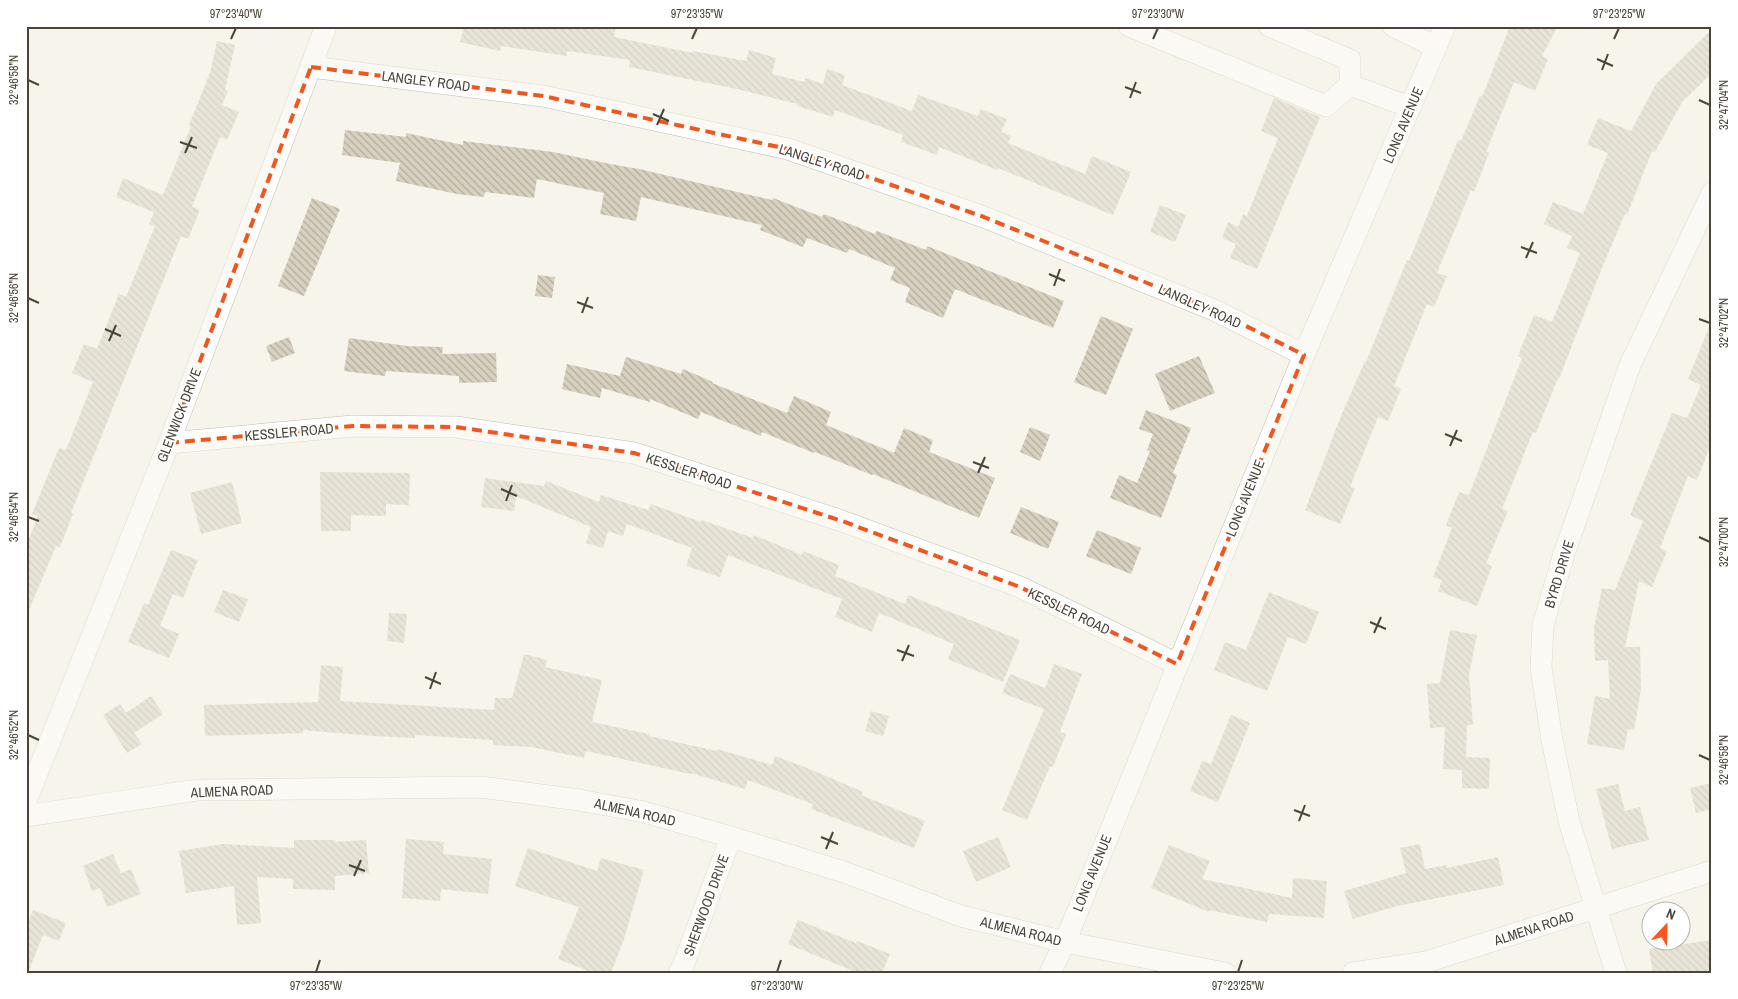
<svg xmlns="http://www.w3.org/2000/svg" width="1738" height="999" font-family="'Archivo Narrow',sans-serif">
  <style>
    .building { fill: url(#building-back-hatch) }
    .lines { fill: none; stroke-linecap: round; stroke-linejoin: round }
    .minor-casing { stroke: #c1bdad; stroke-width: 22 }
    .minor { stroke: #fff; stroke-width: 21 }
    .marked { fill: none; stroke: #f3551d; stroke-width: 4; stroke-dasharray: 10 6; stroke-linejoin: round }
    .ticks { fill: none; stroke: #4a4538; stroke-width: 2 }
    .labels { text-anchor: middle; stroke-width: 4.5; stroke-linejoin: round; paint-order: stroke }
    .street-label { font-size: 14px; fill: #4a4538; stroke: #fff }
    .neatline { fill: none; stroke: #4a4538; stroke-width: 2 }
    .ticks-label { font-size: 12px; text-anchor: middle; fill: #4a4538 }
  </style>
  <defs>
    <pattern id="building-back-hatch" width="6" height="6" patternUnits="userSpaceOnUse" patternTransform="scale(1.25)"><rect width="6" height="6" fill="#d8d1c0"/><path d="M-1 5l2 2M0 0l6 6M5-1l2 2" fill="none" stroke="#b1ab9d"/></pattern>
  </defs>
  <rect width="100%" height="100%" fill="#f6f4eb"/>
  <path class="building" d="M 464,26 L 561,26 L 580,29 L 580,26 L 616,26 L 614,37 L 693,53 L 693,51 L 746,61 L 749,50 L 776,58 L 772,74 L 804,82 L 805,78 L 823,84 L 827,69 L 845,75 L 842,85 L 912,111 L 918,95 L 978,116 L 981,109 L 1007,119 L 1001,132 L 1011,136 L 1008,143 L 1085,174 L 1092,156 L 1131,172 L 1113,215 L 998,168 L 997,170 L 939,147 L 937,155 L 901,142 L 903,135 L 835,110 L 833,117 L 797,106 L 797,104 L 737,89 L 629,67 L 630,60 L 567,51 L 567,56 L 501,46 L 500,51 L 460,42 Z
    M 1510,26 L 1558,26 L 1542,56 L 1548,59 L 1535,91 L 1514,82 L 1486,152 L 1489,153 L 1474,192 L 1471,190 L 1437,273 L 1447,276 L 1434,307 L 1427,304 L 1394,386 L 1401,389 L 1388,421 L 1378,417 L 1350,487 L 1355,488 L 1340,524 L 1305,510 L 1341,416 L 1365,361 L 1366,362 L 1407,260 L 1409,261 L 1458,140 L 1461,141 L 1480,96 L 1482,97 Z
    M 1712,29 L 1712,73 L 1682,102 L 1655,152 L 1652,151 L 1627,215 L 1625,214 L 1604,263 L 1559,379 L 1558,378 L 1536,433 L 1533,432 L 1502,509 L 1508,511 L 1486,564 L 1492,566 L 1477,606 L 1438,591 L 1442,580 L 1433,577 L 1452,528 L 1446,525 L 1459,492 L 1469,495 L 1522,358 L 1518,356 L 1534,315 L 1552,322 L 1580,253 L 1567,248 L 1572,236 L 1544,224 L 1553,202 L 1583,214 L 1608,153 L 1587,145 L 1598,118 L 1631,131 L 1656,84 Z
    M 217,41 L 235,45 L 225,90 L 228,91 L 222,105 L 239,112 L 227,140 L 220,137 L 192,207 L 200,210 L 188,239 L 181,236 L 71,513 L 73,514 L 60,547 L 56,546 L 26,617 L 26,546 L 38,516 L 32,514 L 59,448 L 66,450 L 93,382 L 72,373 L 84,344 L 97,349 L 119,294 L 126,297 L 155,226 L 149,224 L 154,212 L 116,197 L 123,178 L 163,195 L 191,126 L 189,125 L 210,73 Z
    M 1274,98 L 1320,117 L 1257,269 L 1230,258 L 1236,244 L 1222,238 L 1228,222 L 1238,227 L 1243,214 L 1247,216 L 1278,138 L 1261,131 Z
    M 345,130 L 406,137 L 406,133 L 463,145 L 463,141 L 553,152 L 610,164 L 639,169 L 772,200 L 773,198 L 822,217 L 824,214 L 875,234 L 877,231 L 926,250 L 927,246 L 1064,301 L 1053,328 L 955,289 L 943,318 L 905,302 L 910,288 L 890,280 L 895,268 L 849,249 L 847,253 L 807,238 L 803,247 L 760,230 L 762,225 L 641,197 L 636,221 L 600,214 L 604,193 L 537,179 L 534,198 L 485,192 L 484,197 L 457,194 L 396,181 L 400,163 L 342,155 Z
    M 312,198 L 340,209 L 304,296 L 278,286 Z
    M 1160,205 L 1186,215 L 1175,242 L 1150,232 Z
    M 538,275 L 555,277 L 552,298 L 535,296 Z
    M 1101,316 L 1133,329 L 1106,395 L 1074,382 Z
    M 1711,322 L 1712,442 L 1697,480 L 1688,476 L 1660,548 L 1667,551 L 1652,587 L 1639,581 L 1625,647 L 1640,647 L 1641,690 L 1634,730 L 1628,729 L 1624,750 L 1587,744 L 1595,696 L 1610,699 L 1608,660 L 1595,661 L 1594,628 L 1602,588 L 1615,590 L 1643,521 L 1630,515 L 1672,413 L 1687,418 L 1701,385 L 1688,379 Z
    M 289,337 L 295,353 L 272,362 L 266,346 Z
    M 349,338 L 407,346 L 443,347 L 442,354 L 496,353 L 497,382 L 459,383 L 459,376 L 386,371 L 385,376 L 344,371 Z
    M 1199,356 L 1215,393 L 1170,411 L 1155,374 Z
    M 626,357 L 681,374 L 683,369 L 713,382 L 712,383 L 787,413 L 794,396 L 831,412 L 826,425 L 894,453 L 904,428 L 933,440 L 929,452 L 995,478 L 979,518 L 873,474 L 872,475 L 815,452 L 814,453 L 762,432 L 761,436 L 701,412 L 698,419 L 650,399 L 650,402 L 602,388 L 600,398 L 562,389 L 567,364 L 620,376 Z
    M 1146,410 L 1191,428 L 1173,473 L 1177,475 L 1161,518 L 1110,498 L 1119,475 L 1137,483 L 1150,451 L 1147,450 L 1153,434 L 1139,429 Z
    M 1030,427 L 1050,435 L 1040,461 L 1020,452 Z
    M 320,472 L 410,473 L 409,505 L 386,504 L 386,516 L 351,515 L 351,531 L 321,531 Z
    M 485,478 L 544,486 L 546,481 L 599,502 L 601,495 L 648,510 L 651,504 L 701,522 L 702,520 L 753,538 L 754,535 L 802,555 L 803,551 L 839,565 L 835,576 L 905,604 L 908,595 L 1020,640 L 1003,682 L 948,659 L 954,644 L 879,613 L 872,632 L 835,617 L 842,599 L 728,555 L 720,577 L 686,566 L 692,548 L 627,524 L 623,536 L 608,531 L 603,548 L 586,543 L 591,527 L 516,496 L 514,511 L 481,507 Z
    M 232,482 L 242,523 L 201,534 L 190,493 Z
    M 1021,507 L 1059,522 L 1048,549 L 1010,533 Z
    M 1097,530 L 1141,548 L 1131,574 L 1086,556 Z
    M 171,550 L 198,560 L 183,598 L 173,594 L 160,626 L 179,634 L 169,658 L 128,642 L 144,603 L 148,605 Z
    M 223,590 L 248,599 L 239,622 L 214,612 Z
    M 1269,592 L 1319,612 L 1306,644 L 1288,637 L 1267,691 L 1214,670 L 1225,642 L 1246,650 Z
    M 389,613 L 407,614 L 404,643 L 387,641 Z
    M 1450,630 L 1477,635 L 1469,675 L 1473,725 L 1467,725 L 1466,757 L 1490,758 L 1489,789 L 1462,788 L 1462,770 L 1443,769 L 1445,727 L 1430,728 L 1427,684 L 1440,683 Z
    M 524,654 L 547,660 L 545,667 L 602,680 L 592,722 L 649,734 L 649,736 L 717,751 L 717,749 L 772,765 L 775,756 L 810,769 L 863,792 L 861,795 L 925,821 L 914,848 L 811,809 L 813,804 L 748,780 L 745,789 L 691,773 L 690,774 L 586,751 L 584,758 L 531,747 L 493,745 L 493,740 L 415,735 L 415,738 L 374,736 L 303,730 L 303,733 L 205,736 L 204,705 L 318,702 L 321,665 L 343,667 L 340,701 L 494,710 L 495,698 L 512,698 Z
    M 1054,664 L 1082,674 L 1060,732 L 1066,734 L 1053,767 L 1050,766 L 1027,820 L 1002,810 L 1044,709 L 1002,693 L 1010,674 L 1045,688 Z
    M 151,696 L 163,714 L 134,733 L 142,744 L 127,753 L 103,715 L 120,704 L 126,713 Z
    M 871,711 L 889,716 L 883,736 L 865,731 Z
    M 1231,715 L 1250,723 L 1218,802 L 1190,791 L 1202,761 L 1211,764 Z
    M 1712,783 L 1712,809 L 1696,813 L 1690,788 Z
    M 1618,784 L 1625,811 L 1640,807 L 1649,840 L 1612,849 L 1596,789 Z
    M 998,837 L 1011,867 L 976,882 L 963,851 Z
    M 406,839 L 444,842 L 443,854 L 492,859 L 488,894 L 441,889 L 440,901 L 402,898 Z
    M 294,840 L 335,840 L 335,842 L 366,840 L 369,873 L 335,876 L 335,890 L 293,889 L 293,879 L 257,877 L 261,923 L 237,925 L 234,886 L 186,893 L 179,851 L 223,844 L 294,848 Z
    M 1420,844 L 1425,869 L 1447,865 L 1447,868 L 1498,857 L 1504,885 L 1397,906 L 1353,919 L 1344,891 L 1406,873 L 1400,848 Z
    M 1169,845 L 1210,861 L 1202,879 L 1292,898 L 1293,878 L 1327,881 L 1324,918 L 1269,914 L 1267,922 L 1209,910 L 1209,912 L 1151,888 Z
    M 528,848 L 597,871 L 601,858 L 644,870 L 624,939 L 611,973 L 593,973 L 558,959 L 579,907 L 515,886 Z
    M 113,854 L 121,873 L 131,869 L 141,894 L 107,907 L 100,888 L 92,891 L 83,866 Z
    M 33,910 L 66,923 L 59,941 L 43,935 L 28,973 L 26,973 L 26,927 Z
    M 798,920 L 856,943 L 857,941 L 890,954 L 882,973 L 858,973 L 788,944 Z
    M 1712,940 L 1712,973 L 1653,973 L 1649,949 Z"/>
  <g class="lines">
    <g class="minor-casing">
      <path id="minor" d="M 1129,26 L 1326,106 L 1350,85 L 1350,60 L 1269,26
        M 1393,26 L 1436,47
        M 311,67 L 543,96 L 788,149 L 984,217 L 1214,310 L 1304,355
        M 1350,85 L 1410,107
        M 169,443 L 353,426 L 456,427 L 634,453 L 842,521 L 1020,587 L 1177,664
        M 26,801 L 169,443 L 326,26
        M 26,816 L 197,790 L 481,787 L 579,800 L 644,812 L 731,837 L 844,872 L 961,916 L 1065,942 L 1225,973
        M 679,973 L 683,966 L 731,837
        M 1050,973 L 1065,942 L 1304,355 L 1445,26
        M 1353,973 L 1426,962 L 1712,871
        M 1616,973 L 1569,821 L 1552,740 L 1541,668 L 1543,625 L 1564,554 L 1630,365 L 1712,193"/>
    </g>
    <use href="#minor" class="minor"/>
  </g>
  <path d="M0 0H1738V999H0ZM 311,67 L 543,96 L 788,149 L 984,217 L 1214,310 L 1304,355 L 1177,664 L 1020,587 L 842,521 L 634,453 L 456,427 L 353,426 L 169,443 Z" fill="#f6f4eb" fill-opacity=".55" fill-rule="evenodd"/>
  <path class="marked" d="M 311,67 L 543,96 L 788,149 L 984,217 L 1214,310 L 1304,355 L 1177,664 L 1020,587 L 842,521 L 634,453 L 456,427 L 353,426 L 169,443 Z"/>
  <path class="ticks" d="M 231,39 L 236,28M 692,39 L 697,28M 1153,39 L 1158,28M 1614,39 L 1619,28M 1597,59 L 1613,66M 1602,70 L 1608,54M 28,80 L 39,85M 1125,87 L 1141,93M 1130,98 L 1136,82M 1699,100 L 1710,105M 653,114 L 669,121M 657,125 L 664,109M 180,142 L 197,148M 185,153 L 192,137M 1521,247 L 1537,253M 1526,258 L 1533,242M 1049,274 L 1065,281M 1054,286 L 1060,269M 28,298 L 39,303M 577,302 L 593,308M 582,313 L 588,297M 1699,319 L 1710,323M 105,329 L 121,336M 109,341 L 116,325M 1445,434 L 1462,441M 1450,446 L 1457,430M 973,462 L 989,468M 978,473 L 985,457M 501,489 L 517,496M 506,501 L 512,485M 28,517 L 39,521M 1699,537 L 1710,542M 1370,622 L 1386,629M 1374,633 L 1381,617M 897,650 L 914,656M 902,661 L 909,645M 425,677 L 441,684M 430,689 L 436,672M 28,735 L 39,740M 1699,755 L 1710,760M 1294,810 L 1310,816M 1299,821 L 1305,805M 821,837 L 838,844M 826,849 L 833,832M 349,865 L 365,871M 354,876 L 361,860M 316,972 L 320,960M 777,972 L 781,960M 1238,972 L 1242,960"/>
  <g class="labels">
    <g class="street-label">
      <text transform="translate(426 81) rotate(7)" y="5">LANGLEY ROAD</text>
      <text transform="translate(1403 125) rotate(-67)" y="5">LONG AVENUE</text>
      <text transform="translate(822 162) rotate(18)" y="5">LANGLEY ROAD</text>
      <text transform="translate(1200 306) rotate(24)" y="5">LANGLEY ROAD</text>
      <text transform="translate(179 415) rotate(-69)" y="5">GLENWICK DRIVE</text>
      <text transform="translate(289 432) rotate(-5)" y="5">KESSLER ROAD</text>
      <text transform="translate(689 471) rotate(18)" y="5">KESSLER ROAD</text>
      <text transform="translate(1245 498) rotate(-68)" y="5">LONG AVENUE</text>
      <text transform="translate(1559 574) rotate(-73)" y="5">BYRD DRIVE</text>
      <text transform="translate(1069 611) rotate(26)" y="5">KESSLER ROAD</text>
      <text transform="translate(232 791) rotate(-2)" y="5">ALMENA ROAD</text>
      <text transform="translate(635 812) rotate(13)" y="5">ALMENA ROAD</text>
      <text transform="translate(1092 873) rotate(-68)" y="5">LONG AVENUE</text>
      <text transform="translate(706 905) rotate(-70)" y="5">SHERWOOD DRIVE</text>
      <text transform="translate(1534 928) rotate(-18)" y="5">ALMENA ROAD</text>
      <text transform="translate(1021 931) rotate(14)" y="5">ALMENA ROAD</text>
    </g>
  </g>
  <rect width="1738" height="999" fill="none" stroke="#ffffff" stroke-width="55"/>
  <g transform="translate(1666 926) rotate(22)"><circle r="24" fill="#ffffff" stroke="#b7b5af"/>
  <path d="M0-4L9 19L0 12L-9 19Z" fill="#fc561c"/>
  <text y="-8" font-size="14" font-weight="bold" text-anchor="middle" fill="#4a4538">N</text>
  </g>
  <rect x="28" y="28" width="1682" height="944" class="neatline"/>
  <g class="ticks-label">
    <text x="236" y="18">97°23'40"W</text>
    <text x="697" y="18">97°23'35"W</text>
    <text x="1158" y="18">97°23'30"W</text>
    <text x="1619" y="18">97°23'25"W</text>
    <text transform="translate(14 80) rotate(-90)" y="4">32°46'58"N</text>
    <text transform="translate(1724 105) rotate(-90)" y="4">32°47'04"N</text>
    <text transform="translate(14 298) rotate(-90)" y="4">32°46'56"N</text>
    <text transform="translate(1724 323) rotate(-90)" y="4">32°47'02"N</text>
    <text transform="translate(14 517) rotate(-90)" y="4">32°46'54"N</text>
    <text transform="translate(1724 542) rotate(-90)" y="4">32°47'00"N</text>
    <text transform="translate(14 735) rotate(-90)" y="4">32°46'52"N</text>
    <text transform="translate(1724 760) rotate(-90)" y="4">32°46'58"N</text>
    <text x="316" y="990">97°23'35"W</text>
    <text x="777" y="990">97°23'30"W</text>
    <text x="1238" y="990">97°23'25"W</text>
  </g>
</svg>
